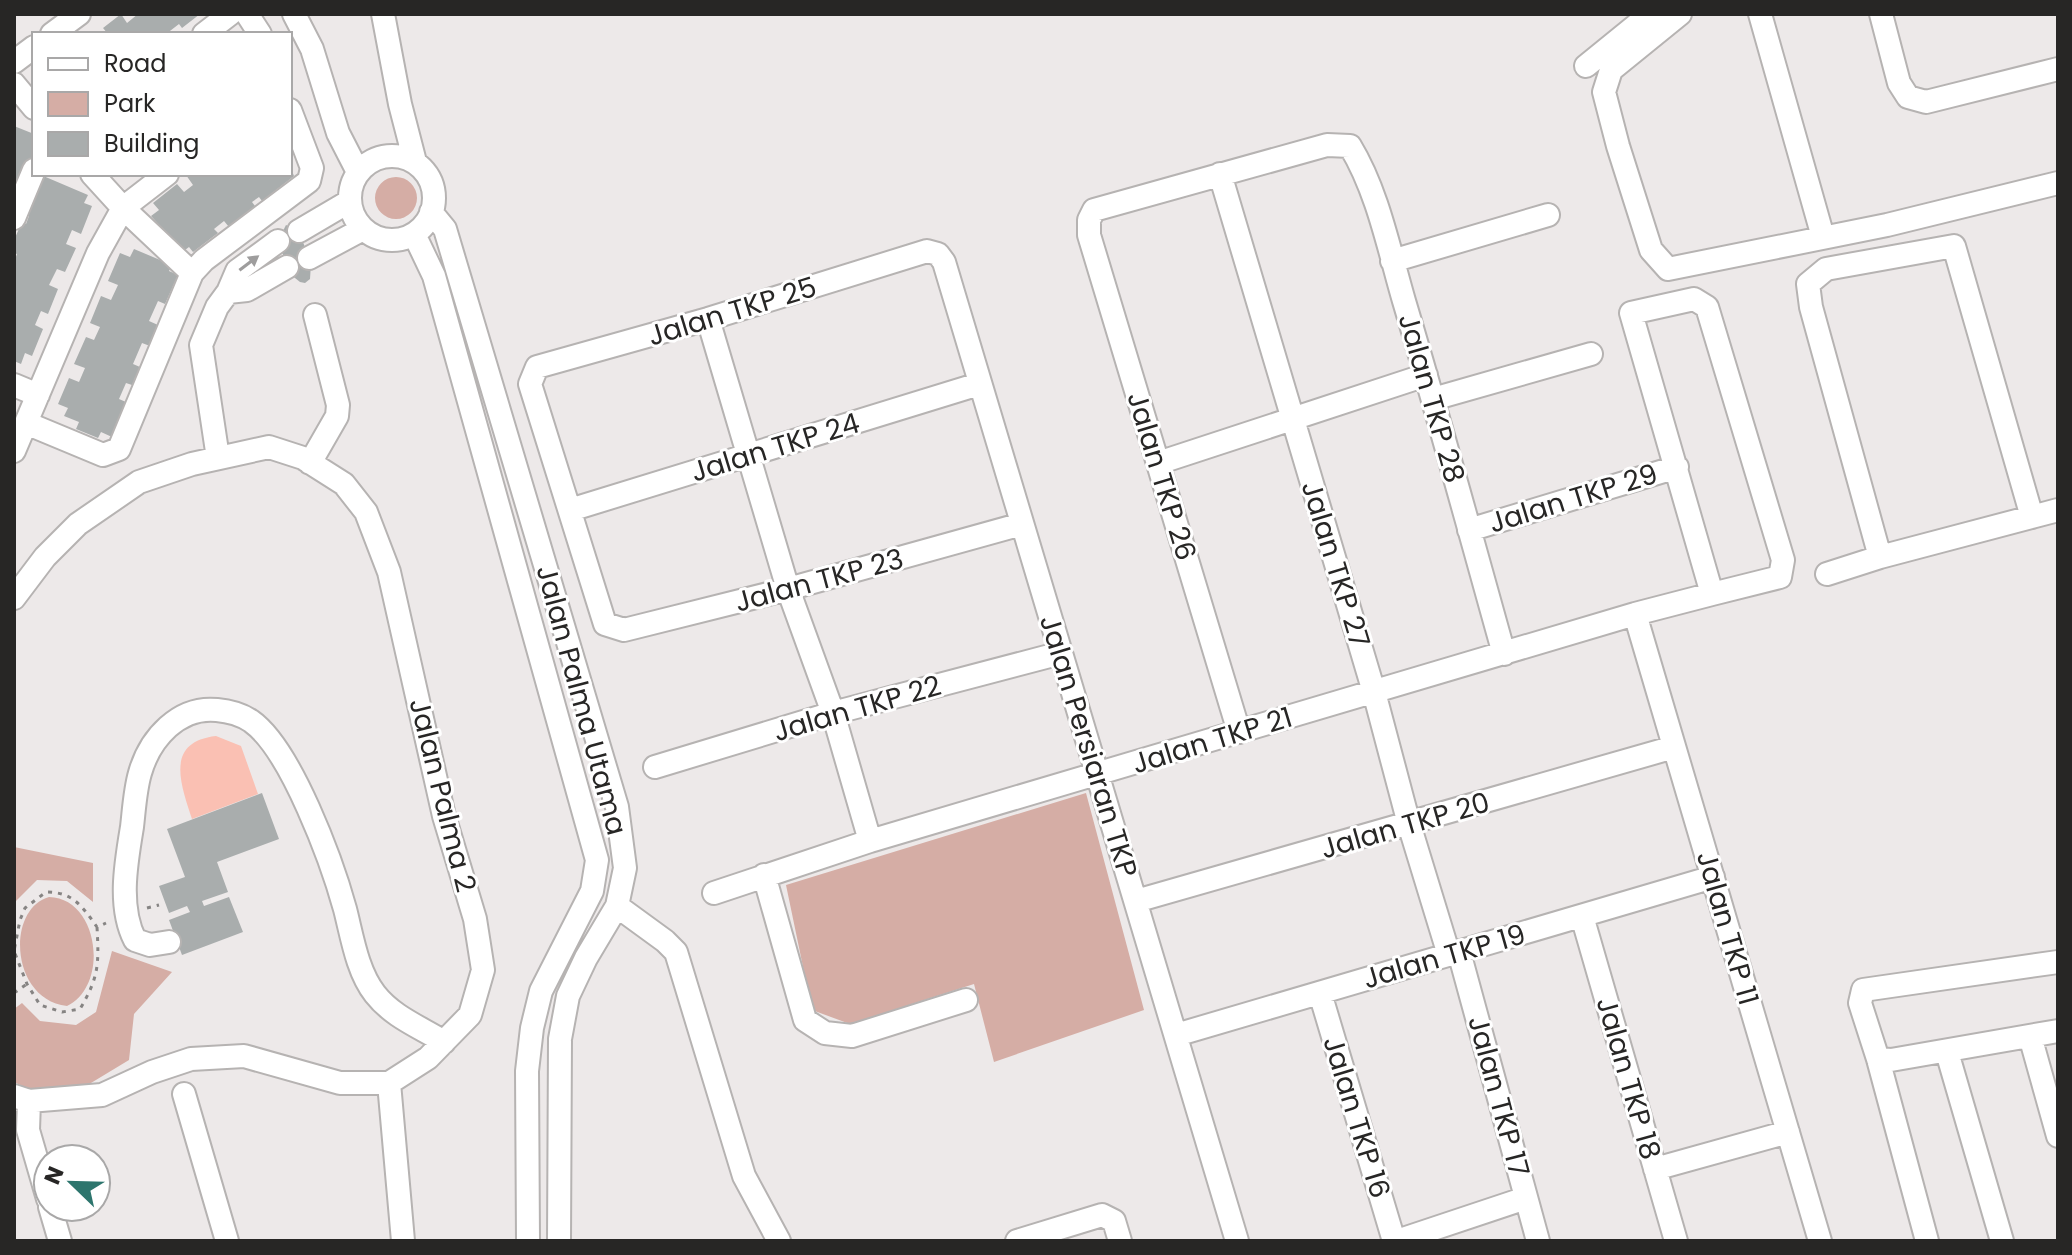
<svg xmlns="http://www.w3.org/2000/svg" width="2072" height="1255" font-family="Poppins,sans-serif">
  <style>
    .green { fill: #d5ada5 }
    .water { fill: #fac0b3 }
    .building { fill: #a9adad }
    .lines { fill: none; stroke-linecap: round; stroke-linejoin: round }
    .minor-casing { stroke: #b6b3b2; stroke-width: 26 }
    .path { stroke: #868483; stroke-width: 3; stroke-dasharray: 4 6; stroke-linecap: butt }
    .minor { stroke: #fff; stroke-width: 22 }
    .oneway { fill: #9e9d9d }
    .labels { text-anchor: middle; stroke-width: 6; stroke-linejoin: round; paint-order: stroke }
    .street-label { font-size: 28px; fill: #272625; stroke: #fff }
  </style>
  <rect width="100%" height="100%" fill="#ede9e9"/>
  <path class="green" d="M375 198a21 21 0 1 1 42 0a21 21 0 1 1-42 0Z
    M 1086,793 L 1144,1010 L 994,1062 L 974,984 L 850,1024 L 812,1010 L 786,885 Z
    M 14,847 L 93,863 L 93,902 L 67,881 L 37,880 L 14,903 Z
    M 49,897 C 99,898 110,985 67,1006 C 10,999 6,909 49,897 Z
    M 112,951 L 172,972 L 134,1014 L 129,1060 L 86,1086 L 33,1091 L 14,1082 L 14,1009 L 22,1003 L 40,1021 L 76,1025 L 96,1012 Z"/>
  <path class="water" d="M 216,736 L 241,746 L 258,794 L 192,819 C 181,785 164,742 216,736 Z"/>
  <path class="building" d="M 121,14 L 127,23 L 138,14 L 200,14 L 182,28 L 179,24 L 166,34 L 108,34 L 103,28 Z
    M 14,126 L 34,134 L 34,161 L 14,207 Z
    M 290,166 L 294,176 L 262,201 L 259,197 L 252,202 L 255,206 L 229,227 L 224,221 L 214,229 L 218,233 L 193,252 L 189,247 L 181,253 L 156,228 L 160,226 L 151,216 L 159,210 L 153,203 L 177,184 L 184,192 L 193,185 L 186,175 L 188,174 L 290,174 Z
    M 41,175 L 88,195 L 84,203 L 92,206 L 81,234 L 72,230 L 66,244 L 76,248 L 65,272 L 57,269 L 49,285 L 58,289 L 48,314 L 41,311 L 35,325 L 43,329 L 32,356 L 25,353 L 21,364 L 14,361 L 14,262 L 17,254 L 14,253 L 14,240 L 22,222 L 26,224 L 29,216 L 24,214 Z
    M 286,225 L 299,231 L 311,264 L 310,279 L 305,283 L 300,282 L 290,274 L 278,241 Z
    M 134,249 L 172,265 L 169,271 L 178,275 L 165,304 L 158,301 L 149,321 L 158,325 L 150,346 L 142,343 L 133,364 L 140,367 L 132,385 L 126,383 L 119,399 L 126,402 L 112,437 L 101,432 L 98,438 L 76,429 L 79,422 L 64,416 L 68,408 L 58,404 L 69,378 L 79,382 L 85,368 L 74,364 L 86,337 L 94,340 L 100,327 L 90,323 L 101,296 L 111,300 L 118,285 L 108,281 L 120,253 L 130,257 Z
    M 262,793 L 279,839 L 217,862 L 228,892 L 202,901 L 204,906 L 229,897 L 243,932 L 182,955 L 169,920 L 190,912 L 187,906 L 169,913 L 159,886 L 185,877 L 167,829 Z"/>
  <g class="lines">
    <g class="minor-casing">
      <path id="minor" d="M 247,14 L 260,34
        M 294,14 L 312,49 L 338,133 L 358,172
        M 383,14 L 400,104 L 415,162
        M 1680,14 L 1611,70 L 1604,92 L 1618,146 L 1651,250 L 1668,269 L 1887,225 L 2058,183
        M 1760,14 L 1823,237
        M 1881,14 L 1899,83 L 1908,97 L 1926,102 L 2058,69
        M 52,34 L 79,14
        M 204,34 L 230,14
        M 14,62 L 34,47
        M 1586,66 L 1650,14
        M 14,84 L 34,108
        M350 198a42 42 0 1 1 84 0a42 42 0 1 1-84 0Z
        M 92,174 L 123,208 L 192,273
        M 1220,174 L 1374,692 L 1409,824 L 1449,955
        M 431,212 L 445,229 L 617,807 L 625,868 L 617,906 L 586,958 L 568,996 L 560,1039 L 559,1241
        M 14,218 L 34,170
        M 299,231 L 350,201
        M 414,234 L 434,276 L 597,860 L 592,891 L 541,991 L 532,1028 L 527,1071 L 528,1241
        M 309,258 L 363,229
        M 1392,261 L 1548,215
        M 228,292 L 247,290 L 287,267
        M 1694,299 L 1707,307 L 1783,560 L 1780,577 L 1712,594 L 1631,313 Z
        M 708,319 L 788,589 L 833,713 L 870,841
        M 14,385 L 38,395
        M 1433,399 L 1591,354
        M 26,423 L 103,455 L 119,449 L 192,273 L 204,260 L 309,181 L 312,168 L 290,110
        M 14,451 L 98,253 L 123,208 L 167,174
        M 218,458 L 201,345 L 217,307 L 228,292 L 237,271 L 278,241
        M 310,463 L 337,416 L 338,405 L 315,315
        M 1158,463 L 1426,375
        M 570,510 L 979,384
        M 1022,524 L 788,589 L 624,630 L 605,624 L 530,384 L 537,367 L 708,319 L 927,251 L 938,254 L 944,262 L 1237,1241
        M 1469,530 L 1677,467
        M 1880,557 L 1811,307 L 1808,284 L 1826,269 L 1954,246 L 2032,517
        M 1827,574 L 1880,557 L 2058,510
        M 14,598 L 45,557 L 78,524 L 139,482 L 192,464 L 269,447 L 303,458 L 344,484 L 366,512 L 389,572 L 444,816 L 475,919 L 483,970 L 470,1015 L 428,1058 L 389,1083 L 340,1083 L 244,1056 L 191,1059 L 152,1072 L 102,1095 L 29,1101 L 14,1096
        M 1635,614 L 1820,1241
        M 1239,732 L 1089,235 L 1089,220 L 1094,210 L 1327,145 L 1350,146 C 1378,192 1389,250 1404,301 C 1439,418 1471,536 1504,654
        M 655,767 L 833,713 L 1061,653
        M 764,875 L 805,1020 L 825,1033 L 852,1036 L 966,1000
        M 714,893 L 870,841 L 1635,614 L 1712,594
        M 1136,901 L 1674,747
        M 617,906 L 665,941 L 676,952 L 744,1176 L 779,1241
        M 1582,916 L 1676,1241
        M 169,942 L 150,945 L 135,940 C 118,907 126,863 132,827 C 134,810 135,790 140,773 C 150,738 179,706 217,710 C 228,711 242,715 251,721 C 291,749 332,862 345,909 C 352,936 357,971 375,994 C 393,1017 420,1027 444,1042
        M 1459,952 L 1538,1241
        M 1320,993 L 1394,1241
        M 1176,1035 L 1713,877
        M 2030,1036 L 2058,1136
        M 1947,1052 L 2002,1241
        M 1878,1059 L 1891,1060 L 2058,1031
        M 389,1083 L 403,1241
        M 184,1094 L 227,1241
        M 29,1101 L 28,1130 L 48,1199
        M 1655,1169 L 1788,1132
        M 50,1207 L 60,1241
        M 1017,1241 L 1102,1215 L 1114,1221 L 1120,1241
        M 1397,1241 L 1526,1198
        M 1927,1241 L 1878,1059 L 1860,1003 L 1863,990 L 2058,962"/>
    </g>
    <path class="path" d="M 147,908 L 159,905
      M 97,927 C 99,964 99,977 80,1009 L 62,1012 L 40,1005 L 27,984 L 14,951 L 20,920 L 25,908 L 46,892 C 73,892 82,906 97,927 L 106,923
      M 14,993 L 27,984"/>
    <use href="#minor" class="minor"/>
  </g>
  <defs><path id="oneway-solid" d="M-6-.8H1V-3.2L6.5 0L1 3.2V.8H-6Z" transform="scale(2)"/></defs>
  <use class="oneway" href="#oneway-solid" transform="translate(249 263) rotate(-37)"/>
  <g class="labels">
    <g class="street-label">
      <text transform="translate(732 311) rotate(-17)" y="10">Jalan TKP 25</text>
      <text transform="translate(1432 398) rotate(74)" y="10">Jalan TKP 28</text>
      <text transform="translate(775 447) rotate(-17)" y="10">Jalan TKP 24</text>
      <text transform="translate(1162 476) rotate(73)" y="10">Jalan TKP 26</text>
      <text transform="translate(1573 498) rotate(-17)" y="10">Jalan TKP 29</text>
      <text transform="translate(1336 564) rotate(73)" y="10">Jalan TKP 27</text>
      <text transform="translate(819 580) rotate(-15)" y="10">Jalan TKP 23</text>
      <text transform="translate(582 700) rotate(75)" y="10">Jalan Palma Utama</text>
      <text transform="translate(857 708) rotate(-16)" y="10">Jalan TKP 22</text>
      <text transform="translate(1212 740) rotate(-17)" y="10">Jalan TKP 21</text>
      <text transform="translate(1089 746) rotate(73)" y="10">Jalan Persiaran TKP</text>
      <text transform="translate(443 795) rotate(76)" y="10">Jalan Palma 2</text>
      <text transform="translate(1405 825) rotate(-16)" y="10">Jalan TKP 20</text>
      <text transform="translate(1728 928) rotate(74)" y="10">Jalan TKP 11</text>
      <text transform="translate(1444 956) rotate(-16)" y="10">Jalan TKP 19</text>
      <text transform="translate(1629 1078) rotate(74)" y="10">Jalan TKP 18</text>
      <text transform="translate(1499 1096) rotate(75)" y="10">Jalan TKP 17</text>
      <text transform="translate(1357 1117) rotate(73)" y="10">Jalan TKP 16</text>
    </g>
  </g>
  <rect width="2072" height="1255" fill="none" stroke="#272625" stroke-width="32"/>
  <rect x="32" y="32" width="260" height="144" fill="#ffffff" stroke="#a9a8a8" stroke-width="2"/>
  <rect x="48" y="58" width="40" height="12" fill="#ffffff" stroke="#a9a8a8" stroke-width="2"/>
  <text x="104" y="72" font-size="24" fill="#272625">Road</text>
  <rect x="48" y="92" width="40" height="24" fill="#d5ada5" stroke="#a9a8a8" stroke-width="2"/>
  <text x="104" y="112" font-size="24" fill="#272625">Park</text>
  <rect x="48" y="132" width="40" height="24" fill="#a9adad" stroke="#a9a8a8" stroke-width="2"/>
  <text x="104" y="152" font-size="24" fill="#272625">Building</text>
  <g transform="translate(72 1183) rotate(293)"><circle r="38" fill="#ffffff" stroke="#a9a8a8" stroke-width="2"/>
  <path d="M0-6L14 30L0 20L-14 30Z" fill="#2d756d"/>
  <text y="-12" font-size="22" font-weight="bold" text-anchor="middle" fill="#272625">N</text>
  </g>
</svg>
